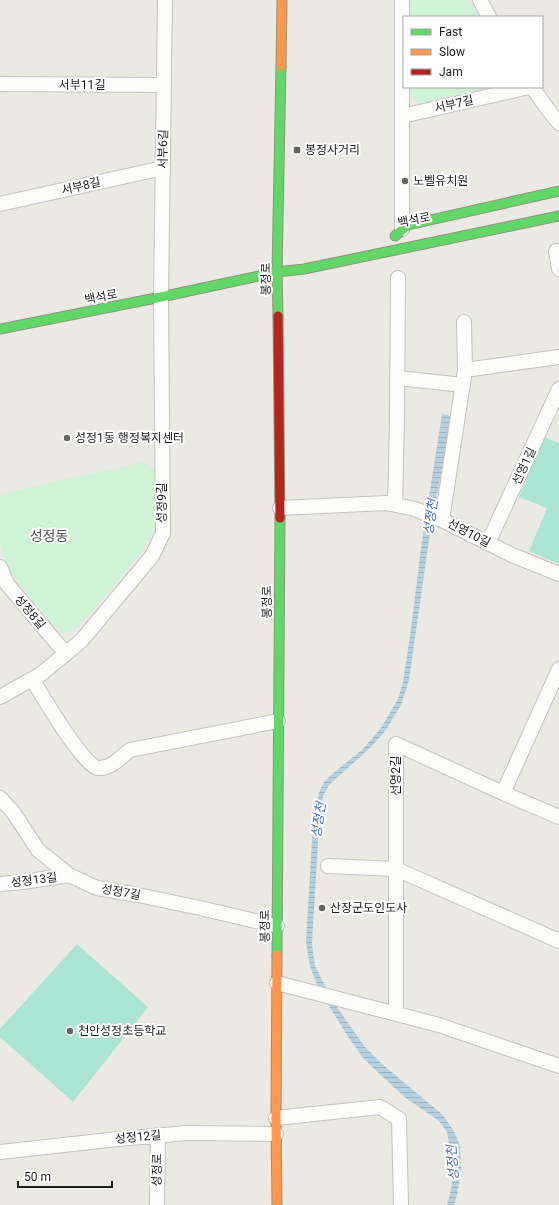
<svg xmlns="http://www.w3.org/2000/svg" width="559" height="1205" font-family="Roboto,'Noto Sans KR',sans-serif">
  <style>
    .park { fill: #d0f3d5 }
    .pitch { fill: #ace5d4 }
    .water { fill: url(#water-rules) }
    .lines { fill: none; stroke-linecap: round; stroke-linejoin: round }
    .street-casing { stroke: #c3c2c0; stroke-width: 16 }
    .fast-casing { stroke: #8f947c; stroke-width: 11 }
    .slow-casing { stroke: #8f947c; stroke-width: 11 }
    .jam-casing { stroke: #8f947c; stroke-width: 11 }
    .street { stroke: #fcfcfb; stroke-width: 14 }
    .fast { stroke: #63d668; stroke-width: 9 }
    .slow { stroke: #ff974d; stroke-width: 9 }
    .jam { stroke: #b3261e; stroke-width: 9 }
    .poi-dot { fill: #646462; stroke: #fff; stroke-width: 1.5 }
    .labels { text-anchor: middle; stroke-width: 4; stroke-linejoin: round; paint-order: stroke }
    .street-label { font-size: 12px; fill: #1c1c1c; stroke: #fff }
    .poi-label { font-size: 12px; fill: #1c1c1c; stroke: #fff; text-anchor: start }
    .water-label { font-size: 13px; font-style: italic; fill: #456cae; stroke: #fff }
    .quarter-label { font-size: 14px; fill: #4f4f4f; stroke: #fff }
  </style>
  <defs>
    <pattern id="water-rules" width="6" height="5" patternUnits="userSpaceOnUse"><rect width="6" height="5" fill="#b5d1e0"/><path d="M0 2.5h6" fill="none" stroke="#9bb3c0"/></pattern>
  </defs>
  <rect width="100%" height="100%" fill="#eae9e4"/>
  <path class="park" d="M 409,0 L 470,0 L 480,17 L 409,17 Z
    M 408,87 L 490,87 L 420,103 L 408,94 Z
    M 144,462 L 155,469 L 153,533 L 142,551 L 91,613 L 76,628 L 63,634 L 50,621 L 11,574 L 0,545 L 0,494 Z"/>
  <path class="pitch" d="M 544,437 L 559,443 L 559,564 L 529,551 L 547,508 L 519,497 Z
    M 77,944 L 148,1007 L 73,1102 L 0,1037 L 0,1029 Z"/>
  <path class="water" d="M 442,414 L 451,416 L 429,540 L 409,680 L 401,705 L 386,730 L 372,746 L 329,785 L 323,796 L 319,825 L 312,943 L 315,966 L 334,1003 L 365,1047 L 382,1064 L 443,1115 L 455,1133 L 460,1146 L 461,1171 L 457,1195 L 454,1205 L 447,1205 L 452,1185 L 453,1165 L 447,1132 L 439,1121 L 406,1098 L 385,1079 L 363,1058 L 347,1035 L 319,990 L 310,966 L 306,943 L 312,839 L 319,793 L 324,782 L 331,775 L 363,749 L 381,728 L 398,699 L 403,682 L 411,629 L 421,548 Z"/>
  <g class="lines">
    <g class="street-casing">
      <path id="street" d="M 402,0 L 402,229
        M 480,0 L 489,17
        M 0,84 L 164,85
        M 532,87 L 549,111 L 559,123
        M 402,116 L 529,87
        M 0,204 L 163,168
        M 556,251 L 559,269
        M 465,370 L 559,357
        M 398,378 L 463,385
        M 395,505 L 397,421 L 398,278
        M 280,508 L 386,503 L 415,509 L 442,520 L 512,555 L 559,574
        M 442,520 L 465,370 L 464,322
        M 488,543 L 559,389
        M 0,567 L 7,584 L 66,654
        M 32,679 C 41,694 84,767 98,768 C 111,769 121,757 130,750 L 278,721
        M 0,697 L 41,674 L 81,641 L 152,556 L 163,533 L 161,297 L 165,0
        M 503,793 L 559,817
        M 0,798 L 13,812 L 38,850 L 69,875 L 97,888 L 138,895 L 200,908 L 277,926
        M 328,866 L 396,869 L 559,941
        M 0,884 L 23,882 L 69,875
        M 277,983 L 439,1025 L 559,1066
        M 396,1014 L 396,744 L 503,793 L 559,669
        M 276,1118 L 380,1107 L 399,1119 L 401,1205
        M 0,1152 L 118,1139 L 187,1133 L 276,1134
        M 157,1205 L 158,1135"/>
    </g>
    <g class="fast-casing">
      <path id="fast" d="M 395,236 L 408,225 L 559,191
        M 278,316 L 277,272 L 281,66
        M 0,329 L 161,297 L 277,272 L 304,269 L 559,216
        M 277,955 L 280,518"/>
    </g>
    <g class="slow-casing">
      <path id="slow" d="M 281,66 L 282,0
        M 277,1205 L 276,1118 L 277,955"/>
    </g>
    <g class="jam-casing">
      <path id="jam" d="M 278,316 L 280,518"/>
    </g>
    <use href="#street" class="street"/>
    <use href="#fast" class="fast"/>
    <use href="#slow" class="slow"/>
    <use href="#jam" class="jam"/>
  </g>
  <g class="poi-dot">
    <rect x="293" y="146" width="8" height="8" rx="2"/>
    <circle cx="405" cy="181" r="4"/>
    <circle cx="67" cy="438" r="4"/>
    <circle cx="322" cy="908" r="4"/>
    <circle cx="70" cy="1031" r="4"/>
  </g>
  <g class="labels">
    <g class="street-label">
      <text x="82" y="89">서부11길</text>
      <text transform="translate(454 104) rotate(-13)" y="4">서부7길</text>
      <text transform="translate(163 149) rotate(-89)" y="4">서부6길</text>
      <text transform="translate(81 186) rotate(-13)" y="4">서부8길</text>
      <text transform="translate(414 220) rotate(-11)" y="4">백석로</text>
      <text transform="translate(266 279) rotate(-90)" y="4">봉정로</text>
      <text transform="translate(101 297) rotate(-11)" y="4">백석로</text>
      <text transform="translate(524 466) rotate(-65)" y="4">선영1길</text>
      <text transform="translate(162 503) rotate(-90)" y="4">성정9길</text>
      <text transform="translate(469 533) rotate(27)" y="4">선영10길</text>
      <text transform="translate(267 602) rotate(-90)" y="4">봉정로</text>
      <text transform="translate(30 612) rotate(50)" y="4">성정8길</text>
      <text transform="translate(396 776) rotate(-90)" y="4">선영2길</text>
      <text transform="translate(34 880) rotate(-7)" y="4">성정13길</text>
      <text transform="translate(121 892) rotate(10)" y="4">성정7길</text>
      <text transform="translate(265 926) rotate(-90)" y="4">봉정로</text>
      <text transform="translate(138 1137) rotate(-5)" y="4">성정12길</text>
      <text transform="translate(157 1170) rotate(-89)" y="4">성정로</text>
    </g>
    <g class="poi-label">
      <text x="305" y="154">봉정사거리</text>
      <text x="413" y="185">노벨유치원</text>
      <text x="75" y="442">성정1동 행정복지센터</text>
      <text x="330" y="912">산장군도인도사</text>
      <text x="78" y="1035">천안성정초등학교</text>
    </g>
    <g class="water-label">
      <text transform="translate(430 517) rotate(-81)" y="5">성정천</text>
      <text transform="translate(318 820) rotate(-81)" y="5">성정천</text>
      <text transform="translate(452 1163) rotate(-95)" y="5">성정천</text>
    </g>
    <g class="quarter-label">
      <text x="49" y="541">성정동</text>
    </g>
  </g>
  <rect x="403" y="16" width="140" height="72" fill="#ffffff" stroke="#a4a4a4"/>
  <rect x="411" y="29" width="20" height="6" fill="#63d668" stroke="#a4a4a4"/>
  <text x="439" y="36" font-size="12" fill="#1c1c1c">Fast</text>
  <rect x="411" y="49" width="20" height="6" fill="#ff974d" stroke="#a4a4a4"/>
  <text x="439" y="56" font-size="12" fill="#1c1c1c">Slow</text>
  <rect x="411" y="69" width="20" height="6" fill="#b3261e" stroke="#a4a4a4"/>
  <text x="439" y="76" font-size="12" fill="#1c1c1c">Jam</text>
  <path d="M18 1181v6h94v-6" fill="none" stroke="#1c1c1c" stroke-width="2"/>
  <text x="24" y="1181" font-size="12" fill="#1c1c1c" stroke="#ffffff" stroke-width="3" paint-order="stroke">50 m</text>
</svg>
